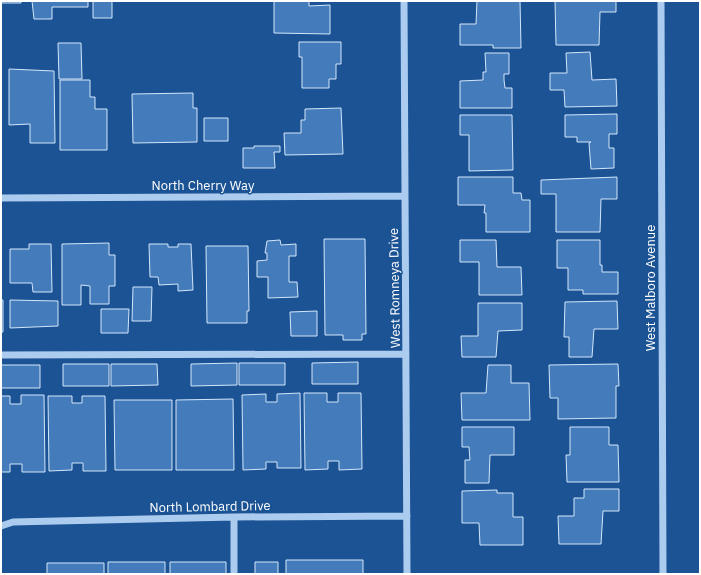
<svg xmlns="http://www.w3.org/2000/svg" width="701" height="575" font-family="'IBM Plex Sans',sans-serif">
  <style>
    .building { fill: #447cbb; stroke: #d3e6fb }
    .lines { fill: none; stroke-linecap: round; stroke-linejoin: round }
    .minor { stroke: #acccef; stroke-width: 7 }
    .labels { text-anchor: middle; stroke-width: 3; stroke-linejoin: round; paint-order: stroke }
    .street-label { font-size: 13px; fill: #fff; stroke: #1b5394 }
  </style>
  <rect width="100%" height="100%" fill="#1b5394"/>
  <path class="building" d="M 1,1 L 21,1 L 21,3 L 1,3 Z
    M 32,1 L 88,1 L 88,7 L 52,7 L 52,19 L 34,19 Z
    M 93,1 L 112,1 L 112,18 L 93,18 Z
    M 274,1 L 309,1 L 309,6 L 330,5 L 330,34 L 274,33 Z
    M 477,1 L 520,1 L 521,48 L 493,48 L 493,45 L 460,45 L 460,24 L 476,24 Z
    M 555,1 L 616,1 L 616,12 L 600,12 L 599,45 L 556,45 Z
    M 299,42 L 341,42 L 341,64 L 336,64 L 336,79 L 329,79 L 329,88 L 302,88 L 302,57 L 299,57 Z
    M 58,43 L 81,43 L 82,79 L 59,79 Z
    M 590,52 L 592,80 L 616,79 L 617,106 L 565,107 L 564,90 L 550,90 L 550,73 L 567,73 L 566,53 Z
    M 485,53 L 509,53 L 509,74 L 504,74 L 504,80 L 505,88 L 512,88 L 512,108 L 460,108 L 460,81 L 483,80 L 483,72 L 486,72 Z
    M 9,69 L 54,71 L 55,143 L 30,143 L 30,124 L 9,125 Z
    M 60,80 L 90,80 L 90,97 L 95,97 L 95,109 L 107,109 L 107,150 L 60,150 Z
    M 193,93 L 193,108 L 197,108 L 197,142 L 133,143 L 132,94 Z
    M 341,108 L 343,154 L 285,155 L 284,133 L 301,133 L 301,120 L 305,120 L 305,109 Z
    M 617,114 L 617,134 L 609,134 L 609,148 L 614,148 L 614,168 L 591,169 L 589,143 L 591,142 L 577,142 L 577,137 L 565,137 L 565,115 Z
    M 460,115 L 512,115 L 513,170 L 469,171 L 469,135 L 460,135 Z
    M 204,118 L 228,118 L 228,141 L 204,141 Z
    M 254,146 L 280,146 L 280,152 L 274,152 L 275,168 L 243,168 L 243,148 L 254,148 Z
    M 458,177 L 513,177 L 513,193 L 521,193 L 522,200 L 530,200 L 530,232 L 486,232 L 486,213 L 484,213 L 485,205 L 458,205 Z
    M 617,177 L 617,199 L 601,199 L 600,232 L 556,232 L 556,194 L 541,194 L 541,180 Z
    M 324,239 L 365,239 L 366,334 L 362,334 L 362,340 L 343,340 L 343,335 L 325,335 Z
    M 280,240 L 281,245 L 296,244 L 296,256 L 289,256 L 289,282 L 297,282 L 298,297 L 268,298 L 268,277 L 257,277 L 257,261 L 267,260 L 267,253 L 265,253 L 267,241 Z
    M 460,240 L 496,240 L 497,267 L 521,267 L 522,295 L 479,295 L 479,262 L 460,262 Z
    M 557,240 L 600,240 L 600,265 L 602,265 L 602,272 L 618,272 L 618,294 L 583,294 L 583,290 L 568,290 L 568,268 L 557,268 Z
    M 109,243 L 109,255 L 115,255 L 115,286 L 109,286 L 109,304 L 90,304 L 90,286 L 81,285 L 81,305 L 62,305 L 62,244 Z
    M 29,244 L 51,244 L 52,292 L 33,292 L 32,283 L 10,283 L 10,249 L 29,249 Z
    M 149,244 L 168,244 L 168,247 L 178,247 L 178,244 L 191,244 L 193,290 L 178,291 L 178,284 L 159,285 L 158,277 L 150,277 Z
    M 206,246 L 248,246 L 249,311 L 247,311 L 247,323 L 207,323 Z
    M 133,287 L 152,287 L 151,321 L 132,321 Z
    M 1,300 L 3,300 L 3,332 L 1,332 Z
    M 10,300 L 58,301 L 58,326 L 10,328 Z
    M 617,301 L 618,329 L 594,329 L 592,357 L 569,357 L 569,337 L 564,337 L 565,302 Z
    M 478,303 L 522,303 L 522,330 L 498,331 L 496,357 L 462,357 L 461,336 L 478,336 Z
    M 101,309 L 129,309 L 128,333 L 101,333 Z
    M 317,311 L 317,336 L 291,336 L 290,312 Z
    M 358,362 L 358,384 L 312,384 L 312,363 Z
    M 237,363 L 237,385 L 191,386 L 191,364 Z
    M 239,363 L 285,363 L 285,385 L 239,385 Z
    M 63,364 L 109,364 L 109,386 L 63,386 Z
    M 111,364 L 157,364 L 158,385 L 111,386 Z
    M 618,364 L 619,386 L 616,386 L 616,418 L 558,419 L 558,398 L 550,398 L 549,365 Z
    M 1,365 L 40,365 L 40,388 L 1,388 Z
    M 488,365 L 511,365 L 511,383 L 529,383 L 530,420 L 462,420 L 461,393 L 486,393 Z
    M 300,393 L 301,468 L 277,468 L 277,462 L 266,462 L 266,469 L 243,470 L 242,395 L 266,394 L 266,402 L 277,402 L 277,394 Z
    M 304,393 L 327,393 L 327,402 L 338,402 L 338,393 L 361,393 L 362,469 L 339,470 L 339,461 L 328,461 L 328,469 L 305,470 Z
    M 21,395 L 44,395 L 45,472 L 22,472 L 22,464 L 10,464 L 10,472 L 1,472 L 1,396 L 10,396 L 10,404 L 21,404 Z
    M 48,396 L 72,396 L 72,403 L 82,403 L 82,396 L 105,396 L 106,471 L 83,471 L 83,463 L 72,463 L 72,470 L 49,471 Z
    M 233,399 L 234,470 L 176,470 L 176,400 Z
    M 114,400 L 172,400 L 172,470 L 115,470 Z
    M 462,427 L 514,427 L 514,455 L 490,455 L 489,483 L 465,483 L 465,460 L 470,460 L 469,447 L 462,447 Z
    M 570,427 L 609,427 L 609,445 L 618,445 L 619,482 L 567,482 L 566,455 L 570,455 Z
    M 584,489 L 619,489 L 619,511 L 603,511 L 601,544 L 559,544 L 558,516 L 574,516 L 574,498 L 584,498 Z
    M 497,490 L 497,493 L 513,493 L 513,517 L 523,517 L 523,545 L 480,545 L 479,523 L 462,523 L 462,491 Z
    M 286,560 L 363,560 L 363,574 L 286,574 Z
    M 108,562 L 165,562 L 165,574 L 108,574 Z
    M 170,562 L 226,562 L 226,574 L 170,574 Z
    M 255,562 L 278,562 L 278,574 L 255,574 Z
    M 47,563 L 104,563 L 104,574 L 47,574 Z"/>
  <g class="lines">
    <path class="minor" d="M 404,1 L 407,574
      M 661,1 L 663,574
      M 1,198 L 405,196
      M 1,355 L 406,354
      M 234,517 L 234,574
      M 1,526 L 13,522 L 234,517 L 407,516"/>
  </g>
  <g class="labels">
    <g class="street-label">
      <text x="203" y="190">North Cherry Way</text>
      <text transform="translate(394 288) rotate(-91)" y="5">West Romneya Drive</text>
      <text transform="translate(650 288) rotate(-90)" y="5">West Malboro Avenue</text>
      <text transform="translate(210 506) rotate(-1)" y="5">North Lombard Drive</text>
    </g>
  </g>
  <rect width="701" height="575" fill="none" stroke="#ffffff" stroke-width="4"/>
</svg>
